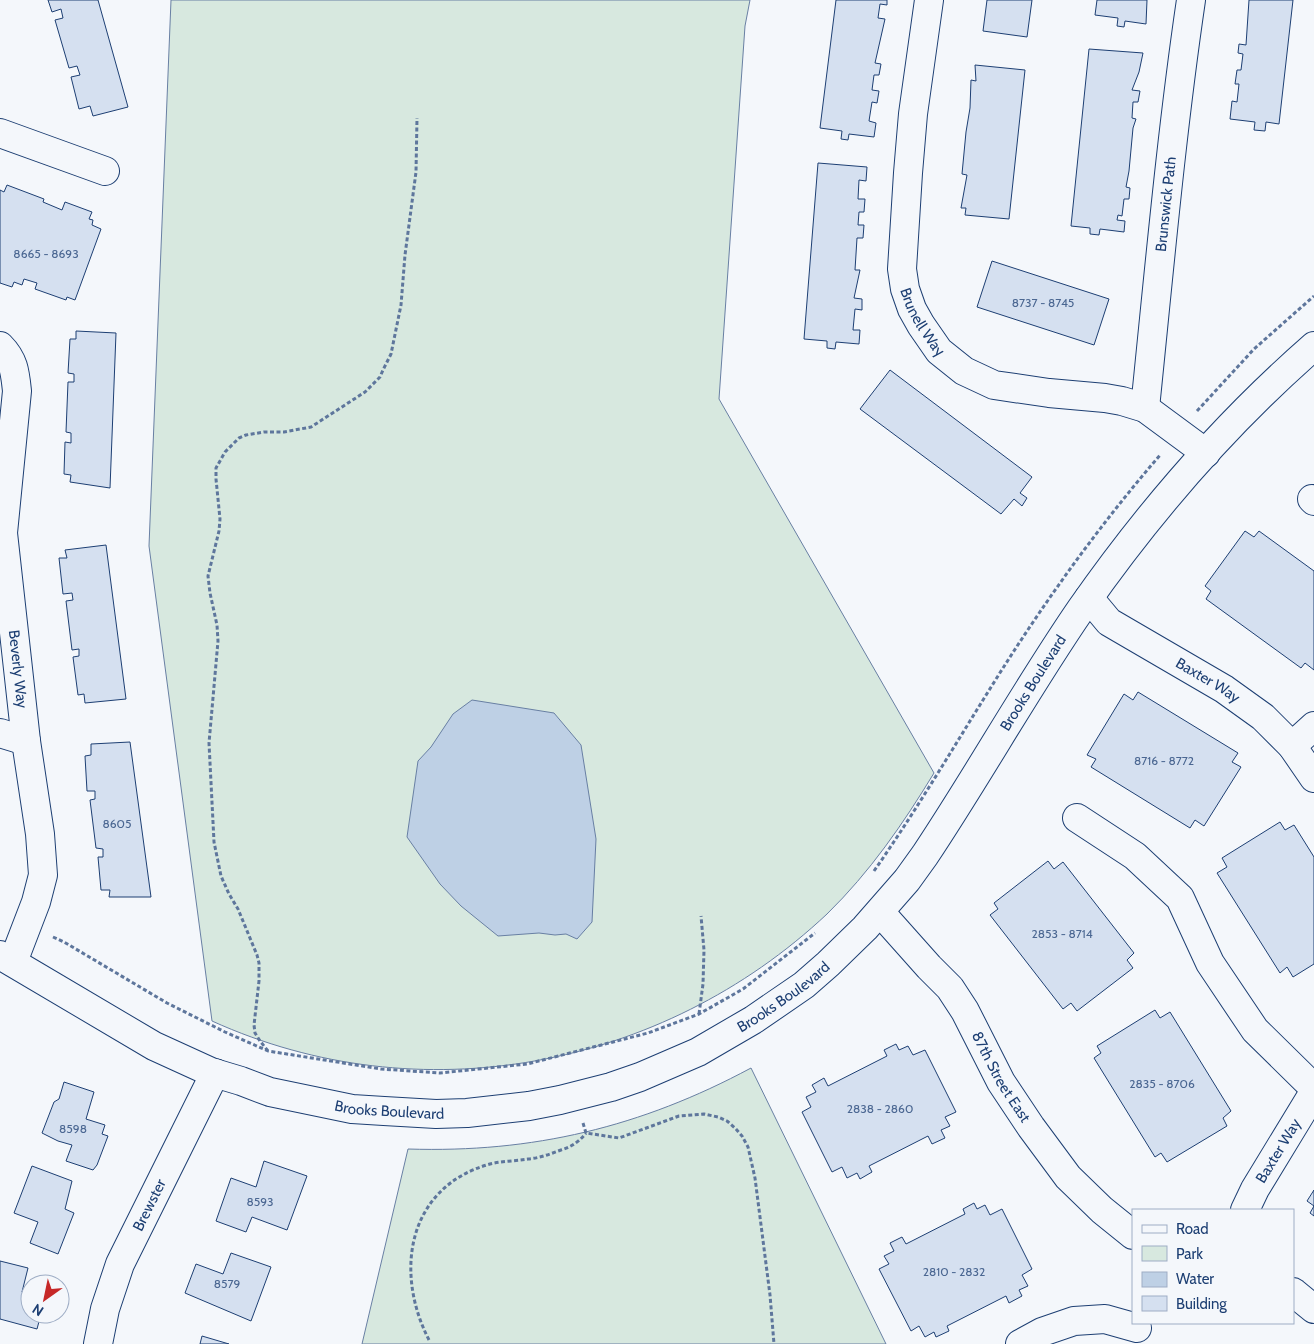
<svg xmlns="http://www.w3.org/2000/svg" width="1314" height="1344" font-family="Cabin,sans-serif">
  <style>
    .green { fill: #d7e8df; stroke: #687fa3 }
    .water { fill: #bed0e5; stroke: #687fa3 }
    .building { fill: #d5e0f0; stroke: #1d3f73 }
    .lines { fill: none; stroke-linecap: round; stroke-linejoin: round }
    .minor-casing { stroke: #1d3f73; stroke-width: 30 }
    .path { stroke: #5e769c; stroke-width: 3; stroke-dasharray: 4 2.5; stroke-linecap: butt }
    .minor { stroke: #f4f7fb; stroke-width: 28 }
    .labels { text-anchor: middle; stroke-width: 4; stroke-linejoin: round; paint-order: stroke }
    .number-label { font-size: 12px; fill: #4b6792 }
    .street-label { font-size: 15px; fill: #1d3f73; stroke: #f4f7fb }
  </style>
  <rect width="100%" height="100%" fill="#f4f7fb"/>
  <path class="green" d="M 171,0 L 750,0 L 745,26 L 719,399 L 934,773 C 903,824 870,872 827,914 C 662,1069 419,1115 212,1021 L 149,546 Z
    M 751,1068 L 886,1344 L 362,1344 L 408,1149 C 533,1153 641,1127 751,1068 Z"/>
  <path class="water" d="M 472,700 L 554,713 L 581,745 L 596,839 L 592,922 L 577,939 L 566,934 L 555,935 L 539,933 L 498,936 L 461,906 L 440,884 L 407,837 L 418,761 L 431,747 L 453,714 Z"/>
  <path class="building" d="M 48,0 L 98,0 L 128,107 L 93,116 L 90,106 L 79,109 L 71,77 L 80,75 L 77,66 L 69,68 L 55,20 L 63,18 L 61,9 L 52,12 Z
    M 836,0 L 887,0 L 887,5 L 880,4 L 878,18 L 885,19 L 875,63 L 881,64 L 879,75 L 874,75 L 872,90 L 879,91 L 877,103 L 872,102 L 869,121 L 876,123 L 874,137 L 849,134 L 848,140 L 841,139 L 842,131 L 820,128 Z
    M 987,0 L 1032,0 L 1027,37 L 983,31 Z
    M 1097,0 L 1147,0 L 1146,24 L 1125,21 L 1124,27 L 1117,26 L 1118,18 L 1095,15 Z
    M 1249,0 L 1293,0 L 1279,124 L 1266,122 L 1265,131 L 1254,130 L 1255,122 L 1230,119 L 1232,101 L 1237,102 L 1239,84 L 1235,84 L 1237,70 L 1241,70 L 1243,54 L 1238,53 L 1239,44 L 1246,45 Z
    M 1089,49 L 1143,53 L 1139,72 L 1132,90 L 1140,91 L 1138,102 L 1133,102 L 1132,118 L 1136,119 L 1133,128 L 1129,171 L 1126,187 L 1130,188 L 1129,199 L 1124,199 L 1122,216 L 1118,215 L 1117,220 L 1125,221 L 1124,232 L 1100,229 L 1099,235 L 1090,234 L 1090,228 L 1071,226 Z
    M 975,65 L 1025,70 L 1009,219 L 965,215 L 966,208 L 961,208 L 967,175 L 962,174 L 966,132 L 970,108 L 971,80 L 976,81 Z
    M 818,163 L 867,167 L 866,181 L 859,180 L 858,199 L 865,199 L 864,212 L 859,212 L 858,225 L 864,225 L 863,238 L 857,238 L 855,270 L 860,270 L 854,298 L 862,299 L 862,310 L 855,309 L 853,330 L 860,330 L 859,344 L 836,342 L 835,349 L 827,348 L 827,341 L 804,339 Z
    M 7,185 L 44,199 L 43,202 L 62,210 L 65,202 L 92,212 L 89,219 L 93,220 L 92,225 L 101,229 L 75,300 L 67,297 L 66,300 L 35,289 L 37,283 L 24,279 L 22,285 L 14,282 L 12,287 L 0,283 L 0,190 L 4,192 Z
    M 992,261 L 1109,299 L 1094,345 L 977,307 Z
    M 76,331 L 116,333 L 110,488 L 70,482 L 71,475 L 64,474 L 65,442 L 71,443 L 71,433 L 66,432 L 68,382 L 74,382 L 74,374 L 68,373 L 70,339 L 76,339 Z
    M 890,370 L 1032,477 L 1020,493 L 1027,498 L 1022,506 L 1014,499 L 1001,514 L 860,409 Z
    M 1245,531 L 1254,537 L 1259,531 L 1314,571 L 1314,670 L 1305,663 L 1301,668 L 1206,599 L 1211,591 L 1205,586 Z
    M 106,545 L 126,699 L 85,703 L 84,694 L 78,695 L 73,657 L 79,656 L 79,649 L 72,650 L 66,601 L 73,600 L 72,593 L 63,594 L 59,558 L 67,558 L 65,550 Z
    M 1138,692 L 1238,753 L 1232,762 L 1241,767 L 1204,826 L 1195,820 L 1190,828 L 1091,767 L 1096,759 L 1087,755 L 1124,694 L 1133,700 Z
    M 130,742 L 151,897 L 109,897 L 110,890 L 101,890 L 98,857 L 103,857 L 103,849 L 96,848 L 90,800 L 95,799 L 95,791 L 87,791 L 85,756 L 91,755 L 91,744 Z
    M 1280,822 L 1285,830 L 1294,825 L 1314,857 L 1314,964 L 1293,977 L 1287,967 L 1280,973 L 1217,873 L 1227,867 L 1222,858 Z
    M 1048,861 L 1054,869 L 1063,862 L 1134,953 L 1127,960 L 1133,968 L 1077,1011 L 1071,1003 L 1063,1009 L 990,915 L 998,909 L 994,903 Z
    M 1155,1010 L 1160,1018 L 1170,1012 L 1231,1111 L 1223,1118 L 1227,1126 L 1167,1162 L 1161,1153 L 1155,1157 L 1094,1058 L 1101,1053 L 1097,1046 Z
    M 896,1044 L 899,1050 L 908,1046 L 913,1055 L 925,1050 L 956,1112 L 945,1117 L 950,1126 L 941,1130 L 945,1138 L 932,1144 L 928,1136 L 869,1166 L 872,1172 L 860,1179 L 857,1173 L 847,1178 L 842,1167 L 832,1172 L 802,1112 L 811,1107 L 806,1097 L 816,1092 L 812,1085 L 824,1078 L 828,1086 L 887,1056 L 884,1050 Z
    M 64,1082 L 94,1092 L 86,1119 L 105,1125 L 102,1134 L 108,1136 L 97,1165 L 93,1170 L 66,1161 L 72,1145 L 58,1141 L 42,1133 L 54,1102 L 59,1099 Z
    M 264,1161 L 307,1176 L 287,1230 L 252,1217 L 246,1232 L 216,1221 L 231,1178 L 256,1187 Z
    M 32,1166 L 72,1181 L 65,1209 L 74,1213 L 58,1254 L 30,1243 L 38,1222 L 14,1213 Z
    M 1314,1190 L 1314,1216 L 1310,1213 L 1314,1206 L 1307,1201 Z
    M 974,1203 L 977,1209 L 985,1205 L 990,1215 L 1002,1209 L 1032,1269 L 1022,1275 L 1028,1286 L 1019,1290 L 1022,1296 L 1009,1303 L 1006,1296 L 947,1326 L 949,1331 L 936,1337 L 934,1332 L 925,1337 L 919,1326 L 911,1331 L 879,1269 L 889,1264 L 884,1256 L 894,1251 L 890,1243 L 902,1237 L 906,1244 L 965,1214 L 963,1209 Z
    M 231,1253 L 271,1267 L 251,1321 L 185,1293 L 196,1264 L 223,1274 Z
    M 0,1261 L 28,1268 L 22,1292 L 30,1293 L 30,1314 L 41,1314 L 37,1329 L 0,1319 Z
    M 202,1336 L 229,1344 L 200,1344 Z"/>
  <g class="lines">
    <g class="minor-casing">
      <g id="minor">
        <path id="s1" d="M 929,0 L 913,114 L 908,173 L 902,269 L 905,289 L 912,309 L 921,325 L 939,351 L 964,371 L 994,385 L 1049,393 L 1105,398 L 1122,401 L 1145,408 L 1206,453"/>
        <path d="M 0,133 L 105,171"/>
        <path id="s2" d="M 0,346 C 14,360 15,372 17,391 L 3,533 L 26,741 L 40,834 L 43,875 L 36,902 L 13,962"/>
        <path id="s3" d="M 1145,408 C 1159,272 1171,136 1191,0"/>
        <path d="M 1312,499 L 1314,501"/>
        <path id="s4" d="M 1089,598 L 1109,622 L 1224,689 L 1263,717 L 1292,746 L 1314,778"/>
        <path d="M 0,733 L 26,741"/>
        <path d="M 1292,746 L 1314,726"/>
        <path d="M 1077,818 L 1135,856 L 1180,898 L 1210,963 L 1255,1030 L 1314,1088"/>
        <path id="s5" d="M 880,912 L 929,967 L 950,988 L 965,1011 L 1001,1082 L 1031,1127 L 1068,1177 L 1102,1210 L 1133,1235"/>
        <path id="s6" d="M 0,955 L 154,1046 L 211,1072 L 241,1081 L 270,1092 L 352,1109 L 384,1111 L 436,1114 L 467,1113 L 529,1106 L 560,1100 L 611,1087 L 640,1077 L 698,1052 L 753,1020 L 804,985 L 828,964 L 865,928 L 907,880 L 925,855 C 979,774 1026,689 1081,609 C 1148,513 1226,423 1314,346"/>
        <path id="s7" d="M 1245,1210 L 1255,1189 L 1314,1092"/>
        <path d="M 1293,1292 L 1314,1309"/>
        <path id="s8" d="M 98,1344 L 105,1309 L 120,1264 L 215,1073"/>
        <path d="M 1020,1344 L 1042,1332 L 1074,1321 L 1105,1319 L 1137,1328"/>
      </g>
    </g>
    <path class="path" d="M 1197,411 L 1254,349 L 1314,296
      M 874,871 C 920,805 960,736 1003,668 C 1050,594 1103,521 1161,454
      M 53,937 L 64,942 L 167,1003 L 225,1032 L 268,1051 L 381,1069 L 440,1073 L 527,1064 L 648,1033 L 699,1014 L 743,989 L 815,933
      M 699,1014 L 703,984 L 704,950 L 701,916
      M 268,1051 L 260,1041 L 255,1033 L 254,1025 L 259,981 L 259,963 L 257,955 L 238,909 L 229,894 L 221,876 L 214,842 L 209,743 L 218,641 L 217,625 L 210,593 L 208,576 L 219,531 L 220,519 L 216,479 L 216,468 L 225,452 L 239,438 L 246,435 L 264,432 L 284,432 L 311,427 L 365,392 L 380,377 L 383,370 L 391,354 L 401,305 L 405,255 L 416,172 L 417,118
      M 583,1123 L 586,1133 L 619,1138 L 679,1116 L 704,1114 L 718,1117 L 727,1121 L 735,1128 L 742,1136 L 748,1147 L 755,1178 L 770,1295 L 774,1344
      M 429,1340 C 394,1272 407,1187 490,1164 C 502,1161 516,1161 528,1159 C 540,1158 550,1154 561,1150 C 571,1147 579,1142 586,1133"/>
    <use href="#minor" class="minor"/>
  </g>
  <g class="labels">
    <g class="number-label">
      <text x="46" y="258">8665 - 8693</text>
      <text x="1043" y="307">8737 - 8745</text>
      <text x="1164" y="765">8716 - 8772</text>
      <text x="117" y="828">8605</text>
      <text x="1062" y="938">2853 - 8714</text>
      <text x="1162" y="1088">2835 - 8706</text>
      <text x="880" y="1113">2838 - 2860</text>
      <text x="73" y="1133">8598</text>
      <text x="260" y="1206">8593</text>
      <text x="954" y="1276">2810 - 2832</text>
      <text x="227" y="1288">8579</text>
    </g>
    <g class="street-label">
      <text dy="5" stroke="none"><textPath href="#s3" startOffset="205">Brunswick Path</textPath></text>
      <text dy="5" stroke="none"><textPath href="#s1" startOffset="328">Brunell Way</textPath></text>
      <text dy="5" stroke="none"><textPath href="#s2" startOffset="329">Beverly Way</textPath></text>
      <text dy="5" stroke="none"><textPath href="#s4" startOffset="146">Baxter Way</textPath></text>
      <text dy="5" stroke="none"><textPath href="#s6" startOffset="1250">Brooks Boulevard</textPath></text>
      <text dy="5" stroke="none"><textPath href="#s6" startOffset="845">Brooks Boulevard</textPath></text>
      <text dy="5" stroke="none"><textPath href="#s5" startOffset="206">87th Street East</textPath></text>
      <text dy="5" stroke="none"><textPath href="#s6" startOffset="425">Brooks Boulevard</textPath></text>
      <text dy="5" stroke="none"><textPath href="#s7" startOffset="68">Baxter Way</textPath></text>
      <text dy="5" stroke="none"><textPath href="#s8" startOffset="149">Brewster</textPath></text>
    </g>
  </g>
  <rect x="1132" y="1209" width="162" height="115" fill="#f4f7fb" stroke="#9eadc5"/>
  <rect x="1142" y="1225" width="25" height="8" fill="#f4f7fb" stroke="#9eadc5"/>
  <text x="1176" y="1234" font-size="15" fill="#1d3f73">Road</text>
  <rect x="1142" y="1246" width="25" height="15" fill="#d7e8df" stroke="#9eadc5"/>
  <text x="1176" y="1259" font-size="15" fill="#1d3f73">Park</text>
  <rect x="1142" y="1272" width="25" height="15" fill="#bed0e5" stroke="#9eadc5"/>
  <text x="1176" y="1284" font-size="15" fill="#1d3f73">Water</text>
  <rect x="1142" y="1296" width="25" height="15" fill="#d5e0f0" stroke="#9eadc5"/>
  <text x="1176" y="1309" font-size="15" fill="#1d3f73">Building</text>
  <g transform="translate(45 1299) rotate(213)"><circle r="24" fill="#f4f7fb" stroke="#9eadc5"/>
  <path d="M0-4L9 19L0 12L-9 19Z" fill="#c62828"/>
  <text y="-8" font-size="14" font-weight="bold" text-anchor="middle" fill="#1d3f73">N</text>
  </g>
</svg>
